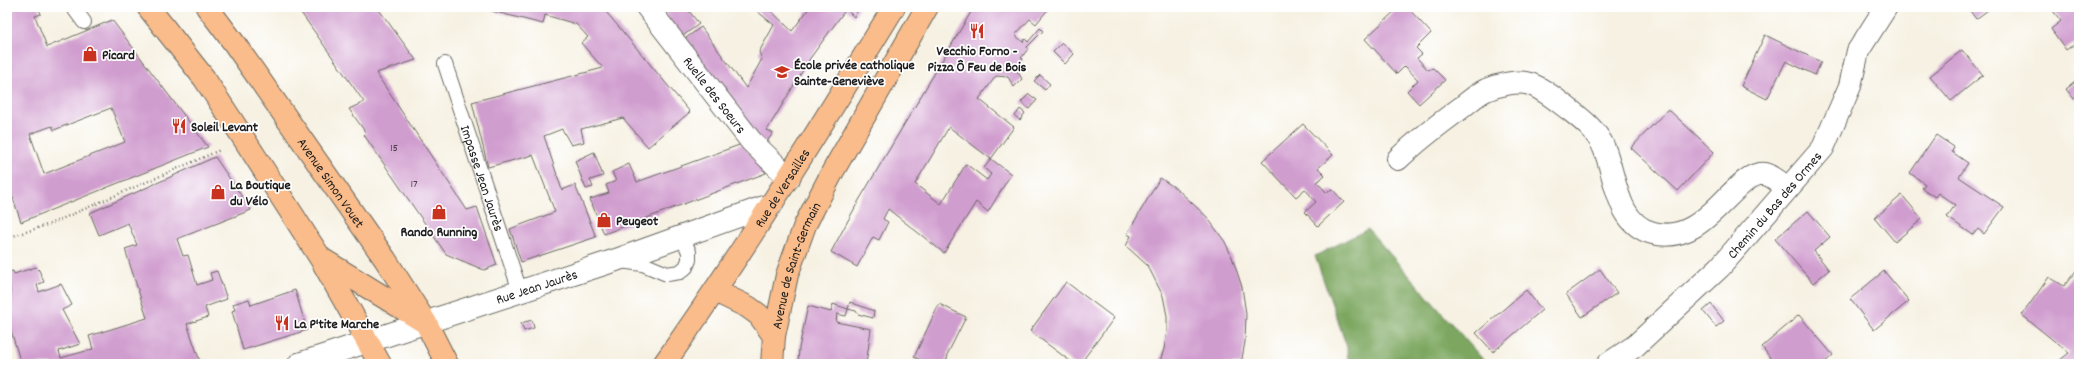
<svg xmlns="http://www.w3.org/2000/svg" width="2086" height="371" font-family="Dekko,sans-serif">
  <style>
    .forest { fill: #7da760; stroke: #4c623e }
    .building { fill: #d09dcf; fill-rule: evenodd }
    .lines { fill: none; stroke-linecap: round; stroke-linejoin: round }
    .lane-casing { stroke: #686761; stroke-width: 16 }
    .street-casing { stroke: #686761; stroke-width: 24 }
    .primary-casing { stroke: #686761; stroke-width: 24 }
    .path { stroke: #686761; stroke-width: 2.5; stroke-dasharray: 1 3; stroke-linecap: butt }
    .lane { stroke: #fff; stroke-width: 14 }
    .street { stroke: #fff; stroke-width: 22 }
    .primary { stroke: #f9bc8a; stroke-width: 22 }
    .labels { text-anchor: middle; stroke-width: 3.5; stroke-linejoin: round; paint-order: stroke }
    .number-label { font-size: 12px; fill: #493c49 }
    .poi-label { font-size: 14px; font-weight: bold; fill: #1c1c1c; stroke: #fff; text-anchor: start }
    .street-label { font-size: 14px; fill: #1c1c1c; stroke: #fff }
  </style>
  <rect width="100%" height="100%" fill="#fff"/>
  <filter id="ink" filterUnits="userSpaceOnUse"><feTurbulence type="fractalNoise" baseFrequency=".025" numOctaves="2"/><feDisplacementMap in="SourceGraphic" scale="8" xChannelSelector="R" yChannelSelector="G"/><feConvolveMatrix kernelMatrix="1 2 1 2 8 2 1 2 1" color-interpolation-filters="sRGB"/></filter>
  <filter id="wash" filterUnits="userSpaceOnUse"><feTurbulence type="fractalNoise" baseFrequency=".012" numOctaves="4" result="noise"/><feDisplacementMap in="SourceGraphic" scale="16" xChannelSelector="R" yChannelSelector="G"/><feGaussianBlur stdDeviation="0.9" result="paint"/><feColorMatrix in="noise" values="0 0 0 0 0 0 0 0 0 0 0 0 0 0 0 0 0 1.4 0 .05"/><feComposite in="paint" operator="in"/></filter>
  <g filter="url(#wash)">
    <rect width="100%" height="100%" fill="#f6f1e2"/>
    <path class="forest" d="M 1368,229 L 1487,364 L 1348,364 L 1347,347 L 1315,256 Z"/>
    <g id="blocks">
      <path class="building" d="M 7,7 L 38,7 L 41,14 L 35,16 L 47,47 L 112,20 L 208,147 L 21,222 L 7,180 ZM 111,108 L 125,142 L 44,174 L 30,134 L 52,126 L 54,130 Z
        M 297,7 L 377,7 L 416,60 L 376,73 L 467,210 L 477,207 L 497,265 L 484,270 L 446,254 L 364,135 L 366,133 L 349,109 L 364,102 Z
        M 493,7 L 602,7 L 690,112 L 648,147 L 623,118 L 581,129 L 584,142 L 571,145 L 562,129 L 544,136 L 562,190 L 575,185 L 596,237 L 521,262 L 510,229 L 555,212 L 533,155 L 488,167 L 472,102 L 603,68 L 581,43 L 588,37 L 576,24 L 545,15 L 543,24 L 492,11 Z
        M 671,7 L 686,7 L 699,24 L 680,38 L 664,13 Z
        M 752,7 L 767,7 L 792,31 L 810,7 L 860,7 L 854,17 L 846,9 L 811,57 L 767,130 L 773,133 L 764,146 L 682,41 L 701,27 L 746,88 L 762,59 L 759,52 L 774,25 Z
        M 974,7 L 1050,7 L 1036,24 L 1030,19 L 1015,35 L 1023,42 L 1025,39 L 1028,42 L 1040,28 L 1043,31 L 1027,47 L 1028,49 L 1021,58 L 1023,59 L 1016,69 L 1022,79 L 1014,87 L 1008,77 L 996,76 L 979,99 L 1014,127 L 991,159 L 949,127 L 915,184 L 941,204 L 966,164 L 987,180 L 991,174 L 984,168 L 991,159 L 1011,174 L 988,212 L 976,202 L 944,253 L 888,209 L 883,219 L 888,222 L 879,240 L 873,237 L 857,267 L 831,252 L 858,202 Z
        M 1399,7 L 1407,7 L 1431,33 L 1416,48 L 1422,54 L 1417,58 L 1428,70 L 1433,68 L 1445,80 L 1419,104 L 1407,91 L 1418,80 L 1405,66 L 1397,74 L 1365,39 Z
        M 1967,7 L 1985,7 L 1988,10 L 1976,19 Z
        M 2059,7 L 2075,7 L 2079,12 L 2079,44 L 2078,45 L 2076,43 L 2066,50 L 2051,29 L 2061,21 L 2053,11 Z
        M 1765,35 L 1821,62 L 1815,75 L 1786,61 L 1767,99 L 1741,86 Z
        M 1062,43 L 1074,54 L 1065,64 L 1053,52 Z
        M 1962,50 L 1983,75 L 1951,101 L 1930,76 Z
        M 1040,75 L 1050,84 L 1045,90 L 1034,81 Z
        M 2079,79 L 2079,95 L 2074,99 L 2066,89 Z
        M 1029,94 L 1037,100 L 1029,109 L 1021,102 Z
        M 1020,109 L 1025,113 L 1020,120 L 1015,116 Z
        M 1668,109 L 1714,152 L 1678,191 L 1631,148 Z
        M 1303,124 L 1333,155 L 1318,168 L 1325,175 L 1317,182 L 1326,192 L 1333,190 L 1344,202 L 1318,226 L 1305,212 L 1316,202 L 1305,189 L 1296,197 L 1262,161 Z
        M 1936,135 L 1954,147 L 1952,152 L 1968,163 L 1959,177 L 2004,207 L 1984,234 L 1978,229 L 1973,235 L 1947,217 L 1955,205 L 1938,193 L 1935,197 L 1922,188 L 1925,184 L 1910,173 Z
        M 742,144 L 766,173 L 604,234 L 590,199 L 609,193 L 606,185 L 616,181 L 612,172 L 629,164 L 637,182 Z
        M 594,152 L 603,176 L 590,180 L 593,187 L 586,189 L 575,161 Z
        M 215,157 L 251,210 L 177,239 L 183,256 L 188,255 L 197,285 L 212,280 L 210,273 L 217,271 L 227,299 L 205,307 L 208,317 L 187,324 L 201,364 L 21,364 L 7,317 L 7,297 L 11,296 L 8,272 L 13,271 L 14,274 L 36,267 L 39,270 L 44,282 L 37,285 L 39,292 L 61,284 L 72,305 L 62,310 L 80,344 L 59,351 L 61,358 L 93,349 L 89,336 L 147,318 L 125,249 L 137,245 L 128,223 L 99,235 L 90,213 Z
        M 1160,178 L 1177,189 L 1207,217 L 1225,242 L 1232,257 L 1242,287 L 1246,314 L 1245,342 L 1241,364 L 1159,364 L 1164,349 L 1167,331 L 1167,316 L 1163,296 L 1148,266 L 1126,246 L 1131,236 L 1127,234 Z
        M 1902,195 L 1922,219 L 1895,242 L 1875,218 Z
        M 1808,211 L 1830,237 L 1814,251 L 1829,270 L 1813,283 L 1775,239 Z
        M 2079,267 L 2079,364 L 2055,364 L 2069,353 L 2022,315 L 2049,277 L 2064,286 Z
        M 1600,269 L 1617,293 L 1582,317 L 1566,294 Z
        M 1884,271 L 1909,301 L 1874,330 L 1850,299 Z
        M 1066,282 L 1114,318 L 1080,364 L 1074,364 L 1030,331 Z
        M 295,290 L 307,330 L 243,350 L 232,311 L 235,310 L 233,304 L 249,299 L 251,305 Z
        M 1526,290 L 1542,310 L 1493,352 L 1476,333 Z
        M 850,302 L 874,311 L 873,318 L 858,314 L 856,311 L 848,309 Z
        M 833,304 L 848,309 L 846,316 L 837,314 L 836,322 L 871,329 L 866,364 L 852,364 L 852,362 L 840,360 L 840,364 L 798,364 L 799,348 L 808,306 L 831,312 Z
        M 939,304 L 966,317 L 947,355 L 948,356 L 945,364 L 930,364 L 914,357 Z
        M 1711,304 L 1724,321 L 1716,327 L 1703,311 Z
        M 1799,315 L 1833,355 L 1823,364 L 1775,364 L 1762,347 Z
        M 532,320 L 534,328 L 524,331 L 521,323 Z"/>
    </g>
  </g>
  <g filter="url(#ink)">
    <use href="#blocks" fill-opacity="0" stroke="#686761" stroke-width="1"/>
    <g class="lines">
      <g class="lane-casing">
        <g id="lane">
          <path d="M 73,7 L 84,22"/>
          <path id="s1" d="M 445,64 L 520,291"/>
          <path d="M 620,261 L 643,264 L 667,274 L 680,272 L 686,267 L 689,260 L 689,252 L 682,236"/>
        </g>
      </g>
      <g class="street-casing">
        <g id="street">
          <path id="s2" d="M 647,7 L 751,141 L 789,178"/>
          <path d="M 1398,159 C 1418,140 1439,124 1461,108 C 1469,102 1477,94 1486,90 C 1498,85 1517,80 1530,84 C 1542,88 1555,99 1566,107 C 1580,118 1597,130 1604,148 C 1616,176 1616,224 1653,233 C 1707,247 1734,170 1765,174 C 1773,176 1781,183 1787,188"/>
          <path id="s3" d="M 299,364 L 616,260 L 772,204"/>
          <path id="s4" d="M 1608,364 L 1635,346 L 1720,267 L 1823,148 L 1850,86 L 1858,51 L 1886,7"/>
        </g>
      </g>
      <g class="primary-casing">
        <g id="primary">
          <path d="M 148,7 L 204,78 L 244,139 L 321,259 L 380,364"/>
          <path id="s5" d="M 207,7 L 234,43 L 385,259 L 426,323 L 447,364"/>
          <path d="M 322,259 L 421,320"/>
          <path d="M 715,291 L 748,307 L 759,315 L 774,336"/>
          <path id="s6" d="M 664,364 C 746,248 820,128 894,7"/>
          <path id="s7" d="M 772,364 L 774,336 L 787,275 L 805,225 L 833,171 L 927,7"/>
        </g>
      </g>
      <path class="path" d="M 7,238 L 50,224 L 220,150"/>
      <use href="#lane" class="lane"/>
      <use href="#street" class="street"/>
      <use href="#primary" class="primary"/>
    </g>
  </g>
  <defs>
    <g id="restaurant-bare" transform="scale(1.2)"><path d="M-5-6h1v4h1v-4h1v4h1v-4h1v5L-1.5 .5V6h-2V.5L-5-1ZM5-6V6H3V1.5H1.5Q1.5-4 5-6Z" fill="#c8321e" stroke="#fff" stroke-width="2.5" paint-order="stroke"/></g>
    <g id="shop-bare" transform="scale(1.2)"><path d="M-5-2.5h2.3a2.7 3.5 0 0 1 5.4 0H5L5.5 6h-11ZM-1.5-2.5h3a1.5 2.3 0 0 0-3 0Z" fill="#c8321e" stroke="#fff" stroke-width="2.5" paint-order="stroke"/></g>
    <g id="school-bare" transform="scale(1.2)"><path d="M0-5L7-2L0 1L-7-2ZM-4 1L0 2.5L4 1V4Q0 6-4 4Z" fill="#c8321e" stroke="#fff" stroke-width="2.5" paint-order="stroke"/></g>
  </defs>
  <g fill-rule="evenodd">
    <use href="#restaurant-bare" x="977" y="31"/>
    <use href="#shop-bare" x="90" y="54"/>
    <use href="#school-bare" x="782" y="72"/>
    <use href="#restaurant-bare" x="179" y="126"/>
    <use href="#shop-bare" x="218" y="192"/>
    <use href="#shop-bare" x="439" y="212"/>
    <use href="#shop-bare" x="604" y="220"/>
    <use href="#restaurant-bare" x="282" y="323"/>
  </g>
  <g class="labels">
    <g class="number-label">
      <text x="394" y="151">15</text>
      <text x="414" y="187">17</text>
    </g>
    <g class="poi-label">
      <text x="977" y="55" text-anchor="middle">Vecchio Forno -<tspan x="977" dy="16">Pizza Ô Feu de Bois</tspan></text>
      <text x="102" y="59">Picard</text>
      <text x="794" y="69">École privée catholique<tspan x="794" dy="16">Sainte-Geneviève</tspan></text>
      <text x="191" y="131">Soleil Levant</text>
      <text x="230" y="189">La Boutique<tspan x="230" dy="16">du Vélo</tspan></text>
      <text x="616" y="225">Peugeot</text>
      <text x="439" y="236" text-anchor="middle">Rando Running</text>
      <text x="294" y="328">La P'tite Marche</text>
    </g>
    <g class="street-label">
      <text dy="5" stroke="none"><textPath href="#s2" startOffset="111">Ruelle des Soeurs</textPath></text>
      <text dy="5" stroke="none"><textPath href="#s1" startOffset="120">Impasse Jean Jaurès</textPath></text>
      <text dy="5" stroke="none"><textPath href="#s5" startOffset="215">Avenue Simon Vouet</textPath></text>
      <text dy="5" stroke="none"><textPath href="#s6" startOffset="212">Rue de Versailles</textPath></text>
      <text dy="5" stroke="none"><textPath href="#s4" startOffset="231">Chemin du Bas des Ormes</textPath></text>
      <text dy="5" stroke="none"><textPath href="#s7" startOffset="102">Avenue de Saint-Germain</textPath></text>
      <text dy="5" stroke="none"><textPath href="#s3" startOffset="250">Rue Jean Jaurès</textPath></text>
    </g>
  </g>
  <rect width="2086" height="371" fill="none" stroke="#fff" stroke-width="24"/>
</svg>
